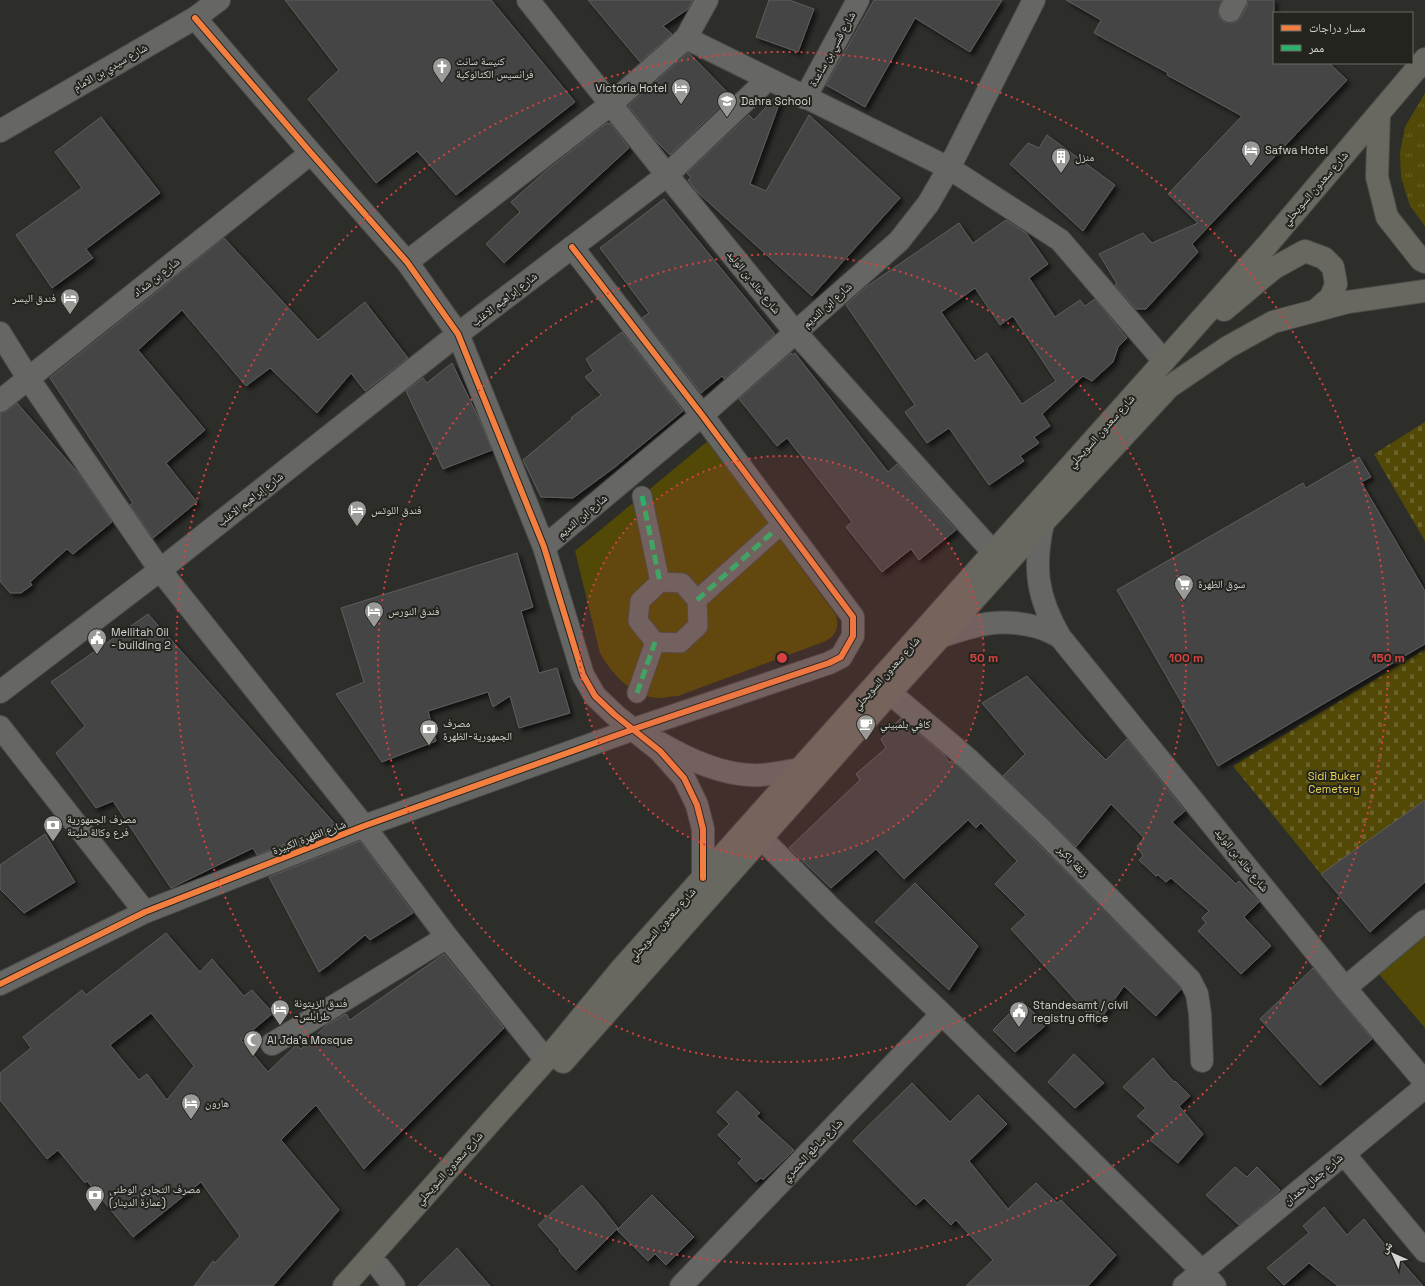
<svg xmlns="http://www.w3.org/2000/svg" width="1425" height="1286" font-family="'Space Grotesk','Noto Naskh Arabic',sans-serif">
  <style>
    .grass { fill: url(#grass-tufts) }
    .cemetery { fill: url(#cemetery-stones) }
    .garden { fill: #524907 }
    .building { fill: #454544; stroke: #5e5e5e; fill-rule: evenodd; filter: url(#shadow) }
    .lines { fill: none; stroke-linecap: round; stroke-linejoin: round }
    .pedestrian-casing { stroke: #4a4a48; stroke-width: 21 }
    .minor-casing { stroke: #4a4a48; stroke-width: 24 }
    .tertiary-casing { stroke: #4a4a48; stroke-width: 24 }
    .primary-casing { stroke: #4a4a48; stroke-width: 24 }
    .pedestrian { stroke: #666664; stroke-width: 19 }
    .minor { stroke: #666664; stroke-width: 22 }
    .tertiary { stroke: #666664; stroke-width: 22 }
    .primary { stroke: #696860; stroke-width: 22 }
    .quiet { stroke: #2db169; stroke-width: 5; stroke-dasharray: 10 5; stroke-linecap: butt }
    .cycleway-casing { stroke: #24241f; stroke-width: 8 }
    .cycleway { stroke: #f27e40; stroke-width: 6 }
    .ring { fill: none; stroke: #d64241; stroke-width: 2; stroke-dasharray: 2 4 }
    .labels { text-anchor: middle; stroke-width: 4; stroke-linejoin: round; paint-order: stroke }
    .street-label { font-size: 11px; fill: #d4d4d1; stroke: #24241f }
    .poi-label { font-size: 11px; fill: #d4d4d1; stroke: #24241f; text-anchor: start }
    .park-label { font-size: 11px; fill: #e7d254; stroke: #24241f }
    .centre { fill: #d64241; stroke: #24241f; stroke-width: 2 }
    .ring-label { font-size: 12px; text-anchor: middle; font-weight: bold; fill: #d64241; stroke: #24241f; stroke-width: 4; stroke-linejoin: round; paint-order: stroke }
  </style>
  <defs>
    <pattern id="grass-tufts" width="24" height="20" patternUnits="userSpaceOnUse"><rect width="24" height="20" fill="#524907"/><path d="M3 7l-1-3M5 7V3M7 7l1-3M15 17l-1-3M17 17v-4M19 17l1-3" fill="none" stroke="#6a622a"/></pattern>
    <pattern id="cemetery-stones" width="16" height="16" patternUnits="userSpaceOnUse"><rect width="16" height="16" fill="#524907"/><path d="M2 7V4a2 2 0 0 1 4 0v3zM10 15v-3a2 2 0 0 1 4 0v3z" fill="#6a622a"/></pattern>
    <filter id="shadow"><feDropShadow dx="3.5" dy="3.5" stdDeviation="2" flood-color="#0009"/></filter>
  </defs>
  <rect width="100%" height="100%" fill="#2d2d2a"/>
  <path class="grass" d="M 1425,93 L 1425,226 L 1410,206 L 1401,177 L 1400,152 L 1405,127 Z"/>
  <path class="cemetery" d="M 1425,422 L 1425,541 L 1374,454 Z
    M 1425,649 L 1425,800 L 1321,874 L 1233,766 Z"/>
  <path class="garden" d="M 709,440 L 774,531 L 836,615 C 839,627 837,634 826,641 L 678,696 C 672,696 665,698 659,698 C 632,697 612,674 600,653 L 575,551 Z
    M 1425,936 L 1425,1028 L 1379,974 Z"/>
  <path class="building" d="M 285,0 L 491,0 L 575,102 L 456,195 L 417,151 L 376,183 L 308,99 L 339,70 Z
    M 588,0 L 693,0 L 688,9 L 663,26 L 672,34 L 640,62 Z
    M 769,0 L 789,0 L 814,9 L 798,52 L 756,37 Z
    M 874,0 L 1002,0 L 970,52 L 915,18 L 865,107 L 826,85 Z
    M 1066,0 L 1222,0 L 1218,11 L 1219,17 L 1224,22 L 1230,23 L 1236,22 L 1241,17 L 1247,6 L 1248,0 L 1274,0 L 1274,63 L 1329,63 L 1347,80 L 1192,244 L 1198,252 L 1146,309 L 1136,309 L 1115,285 L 1117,284 L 1099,254 L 1143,233 L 1152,243 L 1198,223 L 1168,194 L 1242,116 L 1167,75 L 1168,73 L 1094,33 L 1101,20 Z
    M 688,53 L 691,55 L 731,96 L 670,155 L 656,141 L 628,106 Z
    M 776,96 L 781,99 L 750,184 L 766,191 L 809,115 L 900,198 L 812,296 L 696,191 L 688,180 L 691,178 L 687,173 L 749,115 L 754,120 Z
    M 101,117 L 160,193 L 86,249 L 93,258 L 52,288 L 16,235 L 82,188 L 55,152 Z
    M 607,123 L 609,124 L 610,123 L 629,148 L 504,263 L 486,244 L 520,212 L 511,202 L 547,170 Z
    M 1047,135 L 1115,185 L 1083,231 L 1010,164 L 1028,143 L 1039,148 Z
    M 664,199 L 775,334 L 724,379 L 722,376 L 701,393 L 642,318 L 649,313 L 600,248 Z
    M 1006,220 L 1026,233 L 1048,264 L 1029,278 L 1055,317 L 1080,300 L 1085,306 L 1095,299 L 1127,338 L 1118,347 L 1113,362 L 1092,381 L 1083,376 L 1042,414 L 1050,426 L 1034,437 L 1039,443 L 1020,456 L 1024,461 L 989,485 L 949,428 L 927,443 L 905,412 L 915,405 L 846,305 L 866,287 L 959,223 L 973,243 ZM 975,288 L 1000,325 L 1013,316 L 1056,381 L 1022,404 L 987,353 L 975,361 L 941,312 Z
    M 224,238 L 318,340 L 365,302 L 408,358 L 365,391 L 351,373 L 317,413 L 270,368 L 246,386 L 182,310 L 138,350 L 205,430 L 166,463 L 197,502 L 153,538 L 130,505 L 133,503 L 50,378 Z
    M 622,332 L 683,411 L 615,467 L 573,498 L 541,497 L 523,460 L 572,419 L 571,418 L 601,395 L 585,377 L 593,371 L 586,359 Z
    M 791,353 L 792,355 L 795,353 L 888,472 L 897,464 L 956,530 L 919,560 L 911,549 L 882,572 L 846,527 L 852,522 L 787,438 L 777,446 L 739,399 Z
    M 452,363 L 480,421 L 492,450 L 443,469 L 406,391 L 423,378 L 427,383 Z
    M 17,403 L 80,475 L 112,522 L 73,554 L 67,549 L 30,582 L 32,585 L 21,593 L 10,593 L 0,581 L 0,413 L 7,411 Z
    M 1359,457 L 1371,477 L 1361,482 L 1425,591 L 1425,644 L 1218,766 L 1117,590 L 1303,483 L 1306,488 Z
    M 517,553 L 533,607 L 521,611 L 539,673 L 557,668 L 570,713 L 519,728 L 510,696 L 493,707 L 488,692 L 428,711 L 436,741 L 382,762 L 336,694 L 364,682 L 341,608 Z
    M 148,614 L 335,824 L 257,855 L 253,848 L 171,888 L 113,801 L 96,808 L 56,753 L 85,726 L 51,682 Z
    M 1027,676 L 1083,737 L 1106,760 L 1127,739 L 1185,811 L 1172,822 L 1236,884 L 1239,881 L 1259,902 L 1244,917 L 1271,946 L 1241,974 L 1198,931 L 1206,923 L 1202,918 L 1209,911 L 1171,878 L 1166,882 L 1158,875 L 1156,876 L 1139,860 L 1143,856 L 1137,846 L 1144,838 L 1111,804 L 1076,847 L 1003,776 L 1025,754 L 982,703 Z
    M 901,718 L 944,755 L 950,763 L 951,761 L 960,768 L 1033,839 L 1180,987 L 1181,989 L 1156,1016 L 1124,986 L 1097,1024 L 1011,929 L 1026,915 L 995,884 L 1017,861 L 981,823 L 976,828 L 968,820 L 904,879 L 876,849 L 831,888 L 789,848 L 860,780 L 856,774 L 886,748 L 881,739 Z
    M 1425,800 L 1425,882 L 1370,932 L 1321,874 Z
    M 45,834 L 75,882 L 24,913 L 0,889 L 0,865 Z
    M 360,841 L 413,913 L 370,940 L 365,935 L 330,964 L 319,972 L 269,877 Z
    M 915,883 L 978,946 L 949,990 L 875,922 Z
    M 166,933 L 200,972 L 212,959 L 244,996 L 252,990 L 273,1013 L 241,1040 L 268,1072 L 296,1045 L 301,1049 L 327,1025 L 346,1014 L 350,1020 L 444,954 L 504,1028 L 364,1169 L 316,1105 L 281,1140 L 339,1210 L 273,1286 L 194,1286 L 213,1261 L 215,1263 L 240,1236 L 201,1182 L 133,1237 L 87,1181 L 85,1183 L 58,1150 L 47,1159 L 0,1100 L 0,1073 L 31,1048 L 23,1037 L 82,990 L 86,995 ZM 151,1013 L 194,1066 L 167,1100 L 147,1074 L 139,1080 L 110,1045 Z
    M 1313,968 L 1372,1039 L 1320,1085 L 1260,1019 Z
    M 1022,1001 L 1046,1025 L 1015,1052 L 993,1030 Z
    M 1074,1054 L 1104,1083 L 1075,1108 L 1048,1082 Z
    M 1153,1058 L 1174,1082 L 1175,1081 L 1190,1096 L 1179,1106 L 1203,1134 L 1178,1163 L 1150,1140 L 1156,1133 L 1137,1116 L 1146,1108 L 1123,1087 Z
    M 912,1083 L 950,1122 L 978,1095 L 1007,1124 L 969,1161 L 1008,1209 L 1036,1183 L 1057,1203 L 1061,1200 L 1116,1255 L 1088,1286 L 966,1286 L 993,1260 L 956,1220 L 951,1225 L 924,1198 L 916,1205 L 853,1141 Z
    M 737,1091 L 760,1113 L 756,1116 L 794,1150 L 763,1180 L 761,1178 L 756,1182 L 738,1163 L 742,1159 L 718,1135 L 729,1124 L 717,1112 Z
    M 1235,1167 L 1247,1177 L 1257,1167 L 1280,1190 L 1239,1225 L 1206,1195 Z
    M 582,1185 L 599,1204 L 618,1228 L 576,1270 L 559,1251 L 560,1250 L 538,1225 Z
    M 652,1195 L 694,1237 L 666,1265 L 655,1254 L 648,1261 L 617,1230 Z
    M 1324,1207 L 1347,1235 L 1364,1219 L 1385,1245 L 1386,1244 L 1423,1286 L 1338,1286 L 1309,1263 L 1284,1285 L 1267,1268 L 1309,1233 L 1303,1226 Z
    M 457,1248 L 490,1286 L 418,1286 Z"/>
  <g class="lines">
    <g class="pedestrian-casing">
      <path id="pedestrian" d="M 642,496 L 660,582
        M 660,582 L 682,583 L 697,600 L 698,626 L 680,643 L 655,642 L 638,621 L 640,601 Z
        M 697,600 L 774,531
        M 637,693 L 655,642"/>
    </g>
    <g class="minor-casing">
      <path id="minor" d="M 1230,11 L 1236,0
        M 195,18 L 311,153 L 407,262 L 458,334 L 544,547 L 583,675 L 595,696 L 615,715 L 660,751 L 684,778 L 697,805 L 703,829 L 703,878
        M 686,38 L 949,168 L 1060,240 L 1164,361
        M 805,98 L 858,0
        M 0,131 L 195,18 L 219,0
        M 407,262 L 611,104 L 686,38 L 707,0
        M 0,333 L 28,378 L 160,570 L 364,826 L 447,937 L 546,1060
        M 0,401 L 311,153
        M 544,547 L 702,415 L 899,241 L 928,204 L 949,168 L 1034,0
        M 0,692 L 160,570 L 458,334 L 667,175 L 768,79
        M 890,693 L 968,759 L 1042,830 L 1190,980 L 1197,994 L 1200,1014 L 1202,1061
        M 0,727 L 145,912
        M 660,743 C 689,760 727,777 761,775 C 774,774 788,771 800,769
        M 761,838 L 834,911 L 942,1014 L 1202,1271 L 1215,1286
        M 0,984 L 145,912 L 364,826 L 634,729 L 829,663 L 841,657 L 853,636 L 853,617 L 702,415 L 572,247
        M 1345,988 L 1425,921
        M 272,1044 L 447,937
        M 1344,1154 L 1425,1251
        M 380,1268 L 394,1286
        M 681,1286 L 942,1014
        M 1184,1286 L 1425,1087"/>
    </g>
    <g class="tertiary-casing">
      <path id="tertiary" d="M 528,0 L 667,175 L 796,333 L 993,552
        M 1043,523 C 1033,568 1037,597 1060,637 L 1345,988 L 1425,1082
        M 940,637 C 973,625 1001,617 1037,627 C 1045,629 1053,633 1060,637"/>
    </g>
    <g class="primary-casing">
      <path id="primary" d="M 1379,114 L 1377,177 L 1387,217 L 1421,260 L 1425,262
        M 1224,310 L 1274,268 L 1305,251 L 1324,258 L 1333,267 L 1336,284 L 1331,297 L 1316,310
        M 563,1062 L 890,693 L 1043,523 L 1169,387 L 1228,347 L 1273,322 L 1348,302 L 1425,291
        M 344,1286 L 546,1060 L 622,968 L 1164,361 L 1268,244 L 1425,59"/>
    </g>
    <use href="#pedestrian" class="pedestrian"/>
    <use href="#minor" class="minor"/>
    <use href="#tertiary" class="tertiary"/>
    <use href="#primary" class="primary"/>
    <path class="quiet" d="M 642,496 L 660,582
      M 697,600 L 774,531
      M 637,693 L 655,642"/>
    <g class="cycleway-casing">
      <path id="cycleway" d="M 195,18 L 311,153 L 407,262 L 458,334 L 544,547 L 583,675 L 595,696 L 615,715 L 660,751 L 684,778 L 697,805 L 703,829 L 703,878
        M 0,984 L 145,912 L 364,826 L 634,729 L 829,663 L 841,657 L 853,636 L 853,617 L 702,415 L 572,247"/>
    </g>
    <use href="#cycleway" class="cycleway"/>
  </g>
  <circle cx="782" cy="658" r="202" fill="#d64241" fill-opacity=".12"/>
  <g class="ring">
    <circle cx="782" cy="658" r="202"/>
    <circle cx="782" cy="658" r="404"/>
    <circle cx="782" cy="658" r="606"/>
  </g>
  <defs>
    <g id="church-pin" transform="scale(1)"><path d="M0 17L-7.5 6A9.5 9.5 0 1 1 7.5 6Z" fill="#9a9a97" stroke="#24241f"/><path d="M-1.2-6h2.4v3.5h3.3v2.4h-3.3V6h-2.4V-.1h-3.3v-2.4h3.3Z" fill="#fff"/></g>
    <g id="hotel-pin" transform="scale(1)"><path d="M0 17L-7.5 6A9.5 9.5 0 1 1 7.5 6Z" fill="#9a9a97" stroke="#24241f"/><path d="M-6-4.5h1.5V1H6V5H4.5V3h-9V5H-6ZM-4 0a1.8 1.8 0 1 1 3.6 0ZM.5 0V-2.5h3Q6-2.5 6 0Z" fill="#fff"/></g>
    <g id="school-pin" transform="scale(1)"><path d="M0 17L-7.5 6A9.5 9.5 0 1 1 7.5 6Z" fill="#9a9a97" stroke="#24241f"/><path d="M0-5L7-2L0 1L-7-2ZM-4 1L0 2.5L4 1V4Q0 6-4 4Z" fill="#fff"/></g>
    <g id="building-pin" transform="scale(1)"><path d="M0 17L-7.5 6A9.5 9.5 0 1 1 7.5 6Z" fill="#9a9a97" stroke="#24241f"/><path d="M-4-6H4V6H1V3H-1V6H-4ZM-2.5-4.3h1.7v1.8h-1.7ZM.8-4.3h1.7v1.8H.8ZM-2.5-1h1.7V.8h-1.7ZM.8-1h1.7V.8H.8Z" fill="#fff"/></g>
    <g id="supermarket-pin" transform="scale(1)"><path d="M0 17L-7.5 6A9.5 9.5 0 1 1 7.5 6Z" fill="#9a9a97" stroke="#24241f"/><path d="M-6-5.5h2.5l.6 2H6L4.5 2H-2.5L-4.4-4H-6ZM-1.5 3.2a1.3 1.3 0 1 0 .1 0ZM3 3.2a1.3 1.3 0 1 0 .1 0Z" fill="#fff"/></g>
    <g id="civic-pin" transform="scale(1)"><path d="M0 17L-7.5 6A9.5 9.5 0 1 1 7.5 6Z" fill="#9a9a97" stroke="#24241f"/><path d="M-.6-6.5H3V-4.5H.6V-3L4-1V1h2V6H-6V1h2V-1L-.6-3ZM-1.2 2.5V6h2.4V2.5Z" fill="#fff"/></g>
    <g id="cafe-pin" transform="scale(1)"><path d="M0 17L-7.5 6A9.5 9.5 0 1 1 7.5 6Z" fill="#9a9a97" stroke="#24241f"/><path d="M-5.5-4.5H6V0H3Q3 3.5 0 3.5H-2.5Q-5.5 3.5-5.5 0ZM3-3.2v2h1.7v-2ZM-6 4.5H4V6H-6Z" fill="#fff"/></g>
    <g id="bank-pin" transform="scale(1)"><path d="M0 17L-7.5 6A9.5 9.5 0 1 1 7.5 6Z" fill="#9a9a97" stroke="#24241f"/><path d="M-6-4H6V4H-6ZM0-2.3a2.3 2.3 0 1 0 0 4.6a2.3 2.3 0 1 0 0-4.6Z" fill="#fff"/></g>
    <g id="mosque-pin" transform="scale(1)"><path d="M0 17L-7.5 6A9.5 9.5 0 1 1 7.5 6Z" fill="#9a9a97" stroke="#24241f"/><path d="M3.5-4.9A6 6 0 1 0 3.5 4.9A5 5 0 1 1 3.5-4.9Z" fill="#fff"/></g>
  </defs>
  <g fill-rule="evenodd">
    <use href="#church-pin" x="442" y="67"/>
    <use href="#hotel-pin" x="681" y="88"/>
    <use href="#school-pin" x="727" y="101"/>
    <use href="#hotel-pin" x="1251" y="150"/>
    <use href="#building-pin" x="1061" y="157"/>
    <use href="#hotel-pin" x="70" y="298"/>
    <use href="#hotel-pin" x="357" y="510"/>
    <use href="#supermarket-pin" x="1184" y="584"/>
    <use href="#hotel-pin" x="374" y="611"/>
    <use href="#civic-pin" x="97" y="638"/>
    <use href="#cafe-pin" x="866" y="724"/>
    <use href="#bank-pin" x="429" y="729"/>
    <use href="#bank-pin" x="53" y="825"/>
    <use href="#hotel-pin" x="280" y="1009"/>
    <use href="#civic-pin" x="1019" y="1011"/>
    <use href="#mosque-pin" x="253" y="1040"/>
    <use href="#hotel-pin" x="191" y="1103"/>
    <use href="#bank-pin" x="95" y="1195"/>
  </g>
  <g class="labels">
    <g class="street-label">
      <text transform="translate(832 49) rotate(-61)" y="4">شارع قسي بن ساعدة</text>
      <text transform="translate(110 67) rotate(-30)" y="4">شارع سيدي بن الامام</text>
      <text transform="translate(1315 188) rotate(-49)" y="4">شارع سعدون السويحلي</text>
      <text transform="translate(156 277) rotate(-38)" y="4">شارع بن شداد</text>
      <text transform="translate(754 282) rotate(51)" y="4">شارع خالد بن الوليد</text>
      <text transform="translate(504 299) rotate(-38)" y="4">شارع إبراهيم الاغلب</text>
      <text transform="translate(827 305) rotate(-42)" y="4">شارع ابن النديم</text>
      <text transform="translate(1101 431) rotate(-48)" y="4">شارع سعدون السويحلي</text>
      <text transform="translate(250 499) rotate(-38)" y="4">شارع إبراهيم الاغلب</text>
      <text transform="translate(582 516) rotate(-40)" y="4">شارع ابن النديم</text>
      <text transform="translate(886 673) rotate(-48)" y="4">شارع سعدون السويحلي</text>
      <text transform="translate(309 837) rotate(-21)" y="4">شارع الظهرة الكبيرة</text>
      <text transform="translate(1242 860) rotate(51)" y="4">شارع خالد بن الوليد</text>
      <text transform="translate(1073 861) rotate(45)" y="4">زنقة باكير</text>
      <text transform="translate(662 924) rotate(-48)" y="4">شارع سعدون السويحلي</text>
      <text transform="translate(812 1150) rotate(-46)" y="4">شارع ساطع الحصري</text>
      <text transform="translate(449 1168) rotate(-48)" y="4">شارع سعدون السويحلي</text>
      <text transform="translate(1313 1179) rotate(-40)" y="4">شارع جمال حمدان</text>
    </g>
    <g class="poi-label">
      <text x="456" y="65">كنيسة سانت<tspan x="456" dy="13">فرانسيس الكثالوكية</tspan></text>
      <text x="667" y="92" text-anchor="end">Victoria Hotel</text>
      <text x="741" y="105">Dahra School</text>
      <text x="1265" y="154">Safwa Hotel</text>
      <text x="1075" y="161">منزل</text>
      <text x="56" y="302" text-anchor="end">فندق اليسر</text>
      <text x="371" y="514">فندق اللوتس</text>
      <text x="1198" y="588">سوق الظهرة</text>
      <text x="388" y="615">فندق النورس</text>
      <text x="111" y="636">Mellitah Oil<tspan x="111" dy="13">- building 2</tspan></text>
      <text x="443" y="727">مصرف<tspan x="443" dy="13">الجمهورية-الظهرة</tspan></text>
      <text x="880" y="728">كافي بلمبيني</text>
      <text x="67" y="823">مصرف الجمهورية<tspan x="67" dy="13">فرع وكالة مليتة</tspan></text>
      <text x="294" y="1007">فندق الزيتونة<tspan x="294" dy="13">-طرابلس</tspan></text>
      <text x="1033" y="1009">Standesamt / civil<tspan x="1033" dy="13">registry office</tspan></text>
      <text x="267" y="1044">Al Jda'a Mosque</text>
      <text x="205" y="1107">هارون</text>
      <text x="109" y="1193">مصرف التجاري الوطني<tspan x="109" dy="13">(عمارة الدينار)</tspan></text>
    </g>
    <g class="park-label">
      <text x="1334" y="780">Sidi Buker<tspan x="1334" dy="13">Cemetery</tspan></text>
    </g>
  </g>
  <circle cx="782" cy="658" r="6" class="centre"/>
  <g class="ring-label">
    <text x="984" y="662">50 m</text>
    <text x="1186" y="662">100 m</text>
    <text x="1388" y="662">150 m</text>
  </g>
  <rect x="1273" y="12" width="140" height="52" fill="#24241f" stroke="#6a6a66"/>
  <rect x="1281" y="25" width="20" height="6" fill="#f27e40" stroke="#6a6a66"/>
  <text x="1309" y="32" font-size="12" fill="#d4d4d1">مسار دراجات</text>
  <rect x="1281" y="45" width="20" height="6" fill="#2db169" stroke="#6a6a66"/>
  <text x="1309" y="52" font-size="12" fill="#d4d4d1">ممر</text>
  <g transform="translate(1393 1254) rotate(315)" stroke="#24241f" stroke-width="3" paint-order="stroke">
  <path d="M0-3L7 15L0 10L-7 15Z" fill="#d4d4d1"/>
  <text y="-6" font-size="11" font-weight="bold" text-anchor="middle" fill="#d4d4d1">ش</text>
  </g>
</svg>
